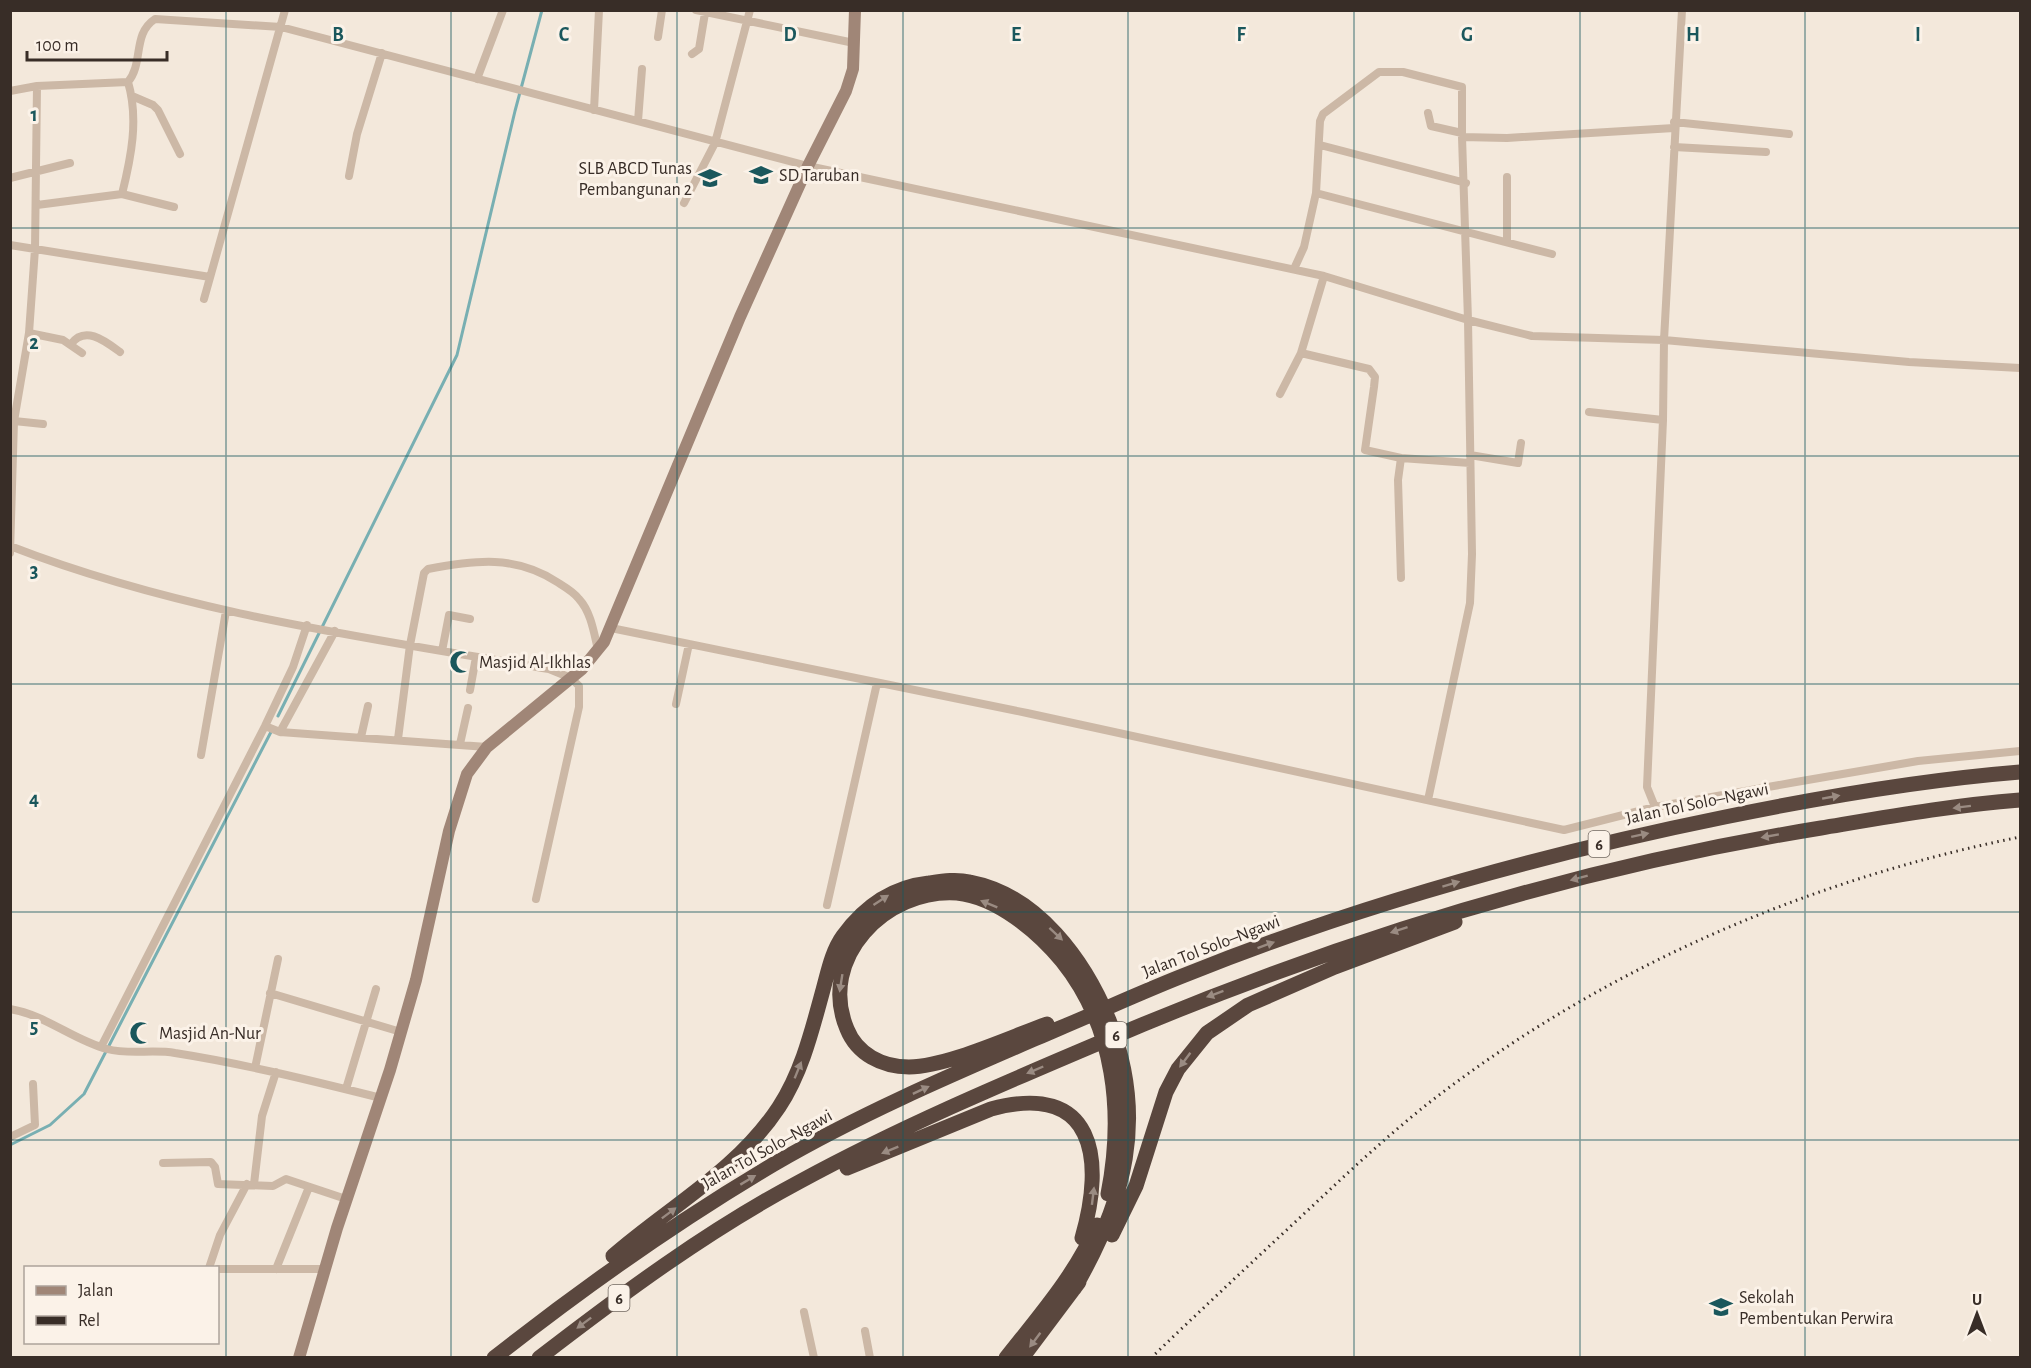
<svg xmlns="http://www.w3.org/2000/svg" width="2031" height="1368" font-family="'Alegreya Sans',sans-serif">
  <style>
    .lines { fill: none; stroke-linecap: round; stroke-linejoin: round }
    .stream { stroke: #78afb2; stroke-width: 3 }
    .minor { stroke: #ccb8a6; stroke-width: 8 }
    .secondary { stroke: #a08677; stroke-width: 12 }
    .motorway { stroke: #5a473e; stroke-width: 15 }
    .rail { stroke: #382d27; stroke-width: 3; stroke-dasharray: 1.5 4.5; stroke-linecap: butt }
    .oneway { fill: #9a8b82 }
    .grid { fill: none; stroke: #1a575c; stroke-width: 1.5; stroke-opacity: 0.55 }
    .labels { text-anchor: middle; stroke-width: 6; stroke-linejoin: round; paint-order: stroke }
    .shield { fill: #fbf2e8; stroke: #726861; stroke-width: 1.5 }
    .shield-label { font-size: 16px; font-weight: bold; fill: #382d27 }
    .poi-label { font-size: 18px; fill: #382d27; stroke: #fbf2e8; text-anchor: start }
    .street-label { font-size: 18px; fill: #382d27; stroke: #fbf2e8 }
    .grid-label { font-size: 20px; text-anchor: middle; font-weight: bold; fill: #1a575c; stroke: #fbf2e8; stroke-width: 6; stroke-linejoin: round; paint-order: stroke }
  </style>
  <rect width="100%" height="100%" fill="#f3e8db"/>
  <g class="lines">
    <path class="stream" d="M 278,716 L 457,355 L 515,111 L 542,10
      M 10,1145 L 50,1125 L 84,1094 L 272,730"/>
    <path class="minor" d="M 696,10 L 854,43
      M 658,37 L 662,10
      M 692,54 L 699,49 L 705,13
      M 477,79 L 503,10
      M 10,91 L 37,86 L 128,82 C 144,63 132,34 155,19 L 281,27 L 808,166 L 1324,276 L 1468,320 L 1532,336 L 1664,340 L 1909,362 L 2020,368
      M 132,96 L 153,105 L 158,110 L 180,154
      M 594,110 L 599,10
      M 1428,113 L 1431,126 L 1462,133 L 1462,137 L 1507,138 L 1674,128
      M 638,121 L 642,69
      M 1674,122 L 1789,134
      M 1320,145 L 1466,183
      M 1674,147 L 1766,152
      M 349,176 L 357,134 L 382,53
      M 10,178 L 70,163
      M 1316,193 L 1552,254
      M 122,194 C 131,158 139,119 128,82
      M 684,203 L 715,143 L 750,10
      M 37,205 L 122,194 L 174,207
      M 1507,242 L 1507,177
      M 10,245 L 210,277
      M 1294,269 L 1304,247 L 1316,193 L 1320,121 L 1323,114 L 1379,72 L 1403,72 L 1462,87 L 1462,133
      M 204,299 L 285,10
      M 29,333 L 63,340 L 82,353
      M 71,344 C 85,325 105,341 120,352
      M 1301,353 L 1324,276
      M 1280,394 L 1301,353 L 1369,369 L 1375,377 L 1374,387 L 1365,450 L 1401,458
      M 1589,412 L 1663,420
      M 10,422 L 14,421 L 29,333 L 35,249 L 37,86
      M 1470,455 L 1518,463 L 1521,443
      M 10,546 C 182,613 368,638 549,669 L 571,678 L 579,686 L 579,707 L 536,899
      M 10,553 L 14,421 L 43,424
      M 1401,578 L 1398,480 L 1401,458 L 1470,463
      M 611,628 L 1027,713 L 1564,830 L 1655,807 L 1796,782 L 1918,761 L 2020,751
      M 442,651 L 449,615 L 470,619
      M 470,690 L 476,657
      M 676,704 L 689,644
      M 265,726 L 280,732 L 487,747
      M 280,732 L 335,631
      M 361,737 L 368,706
      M 398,739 L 410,645 L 424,573 L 428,569 C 476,560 515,555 557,582 C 565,587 574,592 579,599 C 591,612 594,633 598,650
      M 460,744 L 468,708
      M 201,755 L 226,611
      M 1428,800 L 1470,603 L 1472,554 L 1468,320 L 1462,137
      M 1655,807 L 1647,787 L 1663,420 L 1664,340 L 1682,10
      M 827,905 L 877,683
      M 270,993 L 401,1032
      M 10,1009 C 46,1015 73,1040 107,1049 C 129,1055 153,1049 175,1053 C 245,1064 313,1081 381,1098
      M 101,1047 L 265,726 L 293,667 L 307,625
      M 255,1068 L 278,959
      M 346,1089 L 376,989
      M 10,1137 L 35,1125 L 33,1084
      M 163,1163 L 211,1162 L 215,1167 L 218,1184 L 273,1186 L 286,1179 L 346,1199
      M 254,1184 L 262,1116 L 276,1072
      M 209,1268 L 220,1235 L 247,1184
      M 218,1269 L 325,1269
      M 276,1269 L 309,1187
      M 804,1312 L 814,1358
      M 865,1331 L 870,1358"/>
    <path class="secondary" d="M 299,1358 L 337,1228 L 390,1070 L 416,980 L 449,831 L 467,774 L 487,747 L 582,669 L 604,642 L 740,317 L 808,166 L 846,91 L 853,69 L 855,10"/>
    <path class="motorway" d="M 1047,1024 C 1008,1038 948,1066 909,1067 C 882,1067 857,1054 847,1029 C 817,958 886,888 957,893 C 997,897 1038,932 1062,961 C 1115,1027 1124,1113 1108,1194
      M 847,1168 L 991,1109 C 1095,1081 1105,1159 1082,1238
      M 1112,1235 L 1136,1186 L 1166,1092 L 1178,1069 L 1207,1033 L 1248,1005 L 1335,967 L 1455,922
      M 613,1256 C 669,1207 737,1171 779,1107 C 802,1072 812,1030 823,990 C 828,972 832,951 843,936 C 864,907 893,887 929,883 C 943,881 956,879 970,882 C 1038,895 1085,961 1109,1020 C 1148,1118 1125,1201 1074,1289
      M 494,1358 C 584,1287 676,1222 774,1164 C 865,1111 963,1070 1060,1028 C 1103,1010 1146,990 1190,973 C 1362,904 1543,854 1725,817 C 1822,797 1921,780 2020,772
      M 539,1358 C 622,1294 707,1231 799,1182 C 898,1128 1002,1084 1106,1040 C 1335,942 1574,868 1821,828 C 1887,817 1954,805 2020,800
      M 1006,1358 C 1039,1316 1076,1274 1097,1225
      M 1022,1358 L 1079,1282"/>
    <path class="rail" d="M 1151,1358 C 1207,1304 1264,1251 1321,1198 C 1356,1165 1392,1132 1430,1102 C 1603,968 1807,880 2020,837"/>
  </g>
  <defs><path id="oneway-solid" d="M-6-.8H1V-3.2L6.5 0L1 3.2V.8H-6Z" transform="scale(1.5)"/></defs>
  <g class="oneway">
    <use href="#oneway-solid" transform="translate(1831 797) rotate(-10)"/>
    <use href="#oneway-solid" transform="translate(1962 807) rotate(173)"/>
    <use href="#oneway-solid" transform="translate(1640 835) rotate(-12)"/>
    <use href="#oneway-solid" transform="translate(1770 836) rotate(170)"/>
    <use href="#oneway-solid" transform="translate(1579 878) rotate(165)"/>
    <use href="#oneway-solid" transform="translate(1451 884) rotate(-17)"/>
    <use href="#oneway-solid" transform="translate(881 900) rotate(-33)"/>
    <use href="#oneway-solid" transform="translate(989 904) rotate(-158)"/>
    <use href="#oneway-solid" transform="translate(1399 930) rotate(162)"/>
    <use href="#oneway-solid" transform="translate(1056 934) rotate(43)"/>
    <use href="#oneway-solid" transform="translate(1266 945) rotate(-20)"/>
    <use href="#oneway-solid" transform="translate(841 983) rotate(99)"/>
    <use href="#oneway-solid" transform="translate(1215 994) rotate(160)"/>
    <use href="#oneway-solid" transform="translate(1185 1060) rotate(127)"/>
    <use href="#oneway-solid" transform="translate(798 1070) rotate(-68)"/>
    <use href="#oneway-solid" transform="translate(1035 1070) rotate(157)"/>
    <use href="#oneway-solid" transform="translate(921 1090) rotate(-25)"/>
    <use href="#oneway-solid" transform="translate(890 1150) rotate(158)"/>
    <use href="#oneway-solid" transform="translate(748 1180) rotate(-31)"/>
    <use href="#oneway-solid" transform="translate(1093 1196) rotate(-83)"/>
    <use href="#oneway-solid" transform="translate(669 1213) rotate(-37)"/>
    <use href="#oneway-solid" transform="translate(584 1323) rotate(143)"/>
    <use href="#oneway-solid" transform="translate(1035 1340) rotate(127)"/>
  </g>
  <path class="grid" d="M 226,10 L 226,1358M 451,10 L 451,1358M 677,10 L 677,1358M 903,10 L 903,1358M 1128,10 L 1128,1358M 1354,10 L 1354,1358M 1580,10 L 1580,1358M 1805,10 L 1805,1358M 10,228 L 2020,228M 10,456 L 2020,456M 10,684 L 2020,684M 10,912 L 2020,912M 10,1140 L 2020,1140"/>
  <defs>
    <g id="school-bare" transform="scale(1.8)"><path d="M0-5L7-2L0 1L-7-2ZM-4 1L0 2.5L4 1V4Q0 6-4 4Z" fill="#1a575c" stroke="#fbf2e8" stroke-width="2.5" paint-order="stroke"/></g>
    <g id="mosque-bare" transform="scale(1.8)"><path d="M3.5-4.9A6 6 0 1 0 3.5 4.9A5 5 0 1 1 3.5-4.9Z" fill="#1a575c" stroke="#fbf2e8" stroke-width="2.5" paint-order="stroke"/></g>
  </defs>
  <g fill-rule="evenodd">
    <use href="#school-bare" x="761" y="175"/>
    <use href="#school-bare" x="710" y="178"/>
    <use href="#mosque-bare" x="461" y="662"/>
    <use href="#mosque-bare" x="141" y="1033"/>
    <use href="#school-bare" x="1721" y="1307"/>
  </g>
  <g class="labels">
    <g class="shield">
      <rect x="1588.5" y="831" width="21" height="26" rx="4.5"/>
      <rect x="1105.5" y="1022" width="21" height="26" rx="4.5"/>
      <rect x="608.5" y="1285" width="21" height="26" rx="4.5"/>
    </g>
    <g class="shield-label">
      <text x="1599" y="850">6</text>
      <text x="1116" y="1041">6</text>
      <text x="619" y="1304">6</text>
    </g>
    <g class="poi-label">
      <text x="692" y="174" text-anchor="end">SLB ABCD Tunas<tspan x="692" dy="21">Pembangunan 2</tspan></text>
      <text x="779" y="181">SD Taruban</text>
      <text x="479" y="668">Masjid Al-Ikhlas</text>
      <text x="159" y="1039">Masjid An-Nur</text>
      <text x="1739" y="1303">Sekolah<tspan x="1739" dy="21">Pembentukan Perwira</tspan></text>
    </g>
    <g class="street-label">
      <text transform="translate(1697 803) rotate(-12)" y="6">Jalan Tol Solo–Ngawi</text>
      <text transform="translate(1211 946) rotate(-21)" y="6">Jalan Tol Solo–Ngawi</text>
      <text transform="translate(767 1149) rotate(-29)" y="6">Jalan Tol Solo–Ngawi</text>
    </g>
  </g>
  <g class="grid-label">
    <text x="338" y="41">B</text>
    <text x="564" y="41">C</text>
    <text x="790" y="41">D</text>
    <text x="1016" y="41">E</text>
    <text x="1241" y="41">F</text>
    <text x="1467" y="41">G</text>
    <text x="1693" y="41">H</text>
    <text x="1918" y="41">I</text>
    <text x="34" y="121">1</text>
    <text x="34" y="349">2</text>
    <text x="34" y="577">3</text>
    <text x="34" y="805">4</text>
    <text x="34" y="1033">5</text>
  </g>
  <rect width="2031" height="1368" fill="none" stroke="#382d27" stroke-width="24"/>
  <rect x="24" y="1266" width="195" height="78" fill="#fbf2e8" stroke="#ada39b" stroke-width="1.5"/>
  <rect x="36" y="1286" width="30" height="9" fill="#a08677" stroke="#ada39b" stroke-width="1.5"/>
  <text x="78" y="1296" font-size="18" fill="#382d27">Jalan</text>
  <rect x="36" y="1316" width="30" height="9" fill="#382d27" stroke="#ada39b" stroke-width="1.5"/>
  <text x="78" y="1326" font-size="18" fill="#382d27">Rel</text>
  <g transform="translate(1977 1314)" stroke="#fbf2e8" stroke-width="4.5" paint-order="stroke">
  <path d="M0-4.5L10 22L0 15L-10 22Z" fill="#382d27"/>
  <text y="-9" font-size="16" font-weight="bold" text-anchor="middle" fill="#382d27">U</text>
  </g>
  <path d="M27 51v9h140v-9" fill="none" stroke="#382d27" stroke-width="3"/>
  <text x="36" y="51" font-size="18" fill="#382d27" stroke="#fbf2e8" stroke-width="4.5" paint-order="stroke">100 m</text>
</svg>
